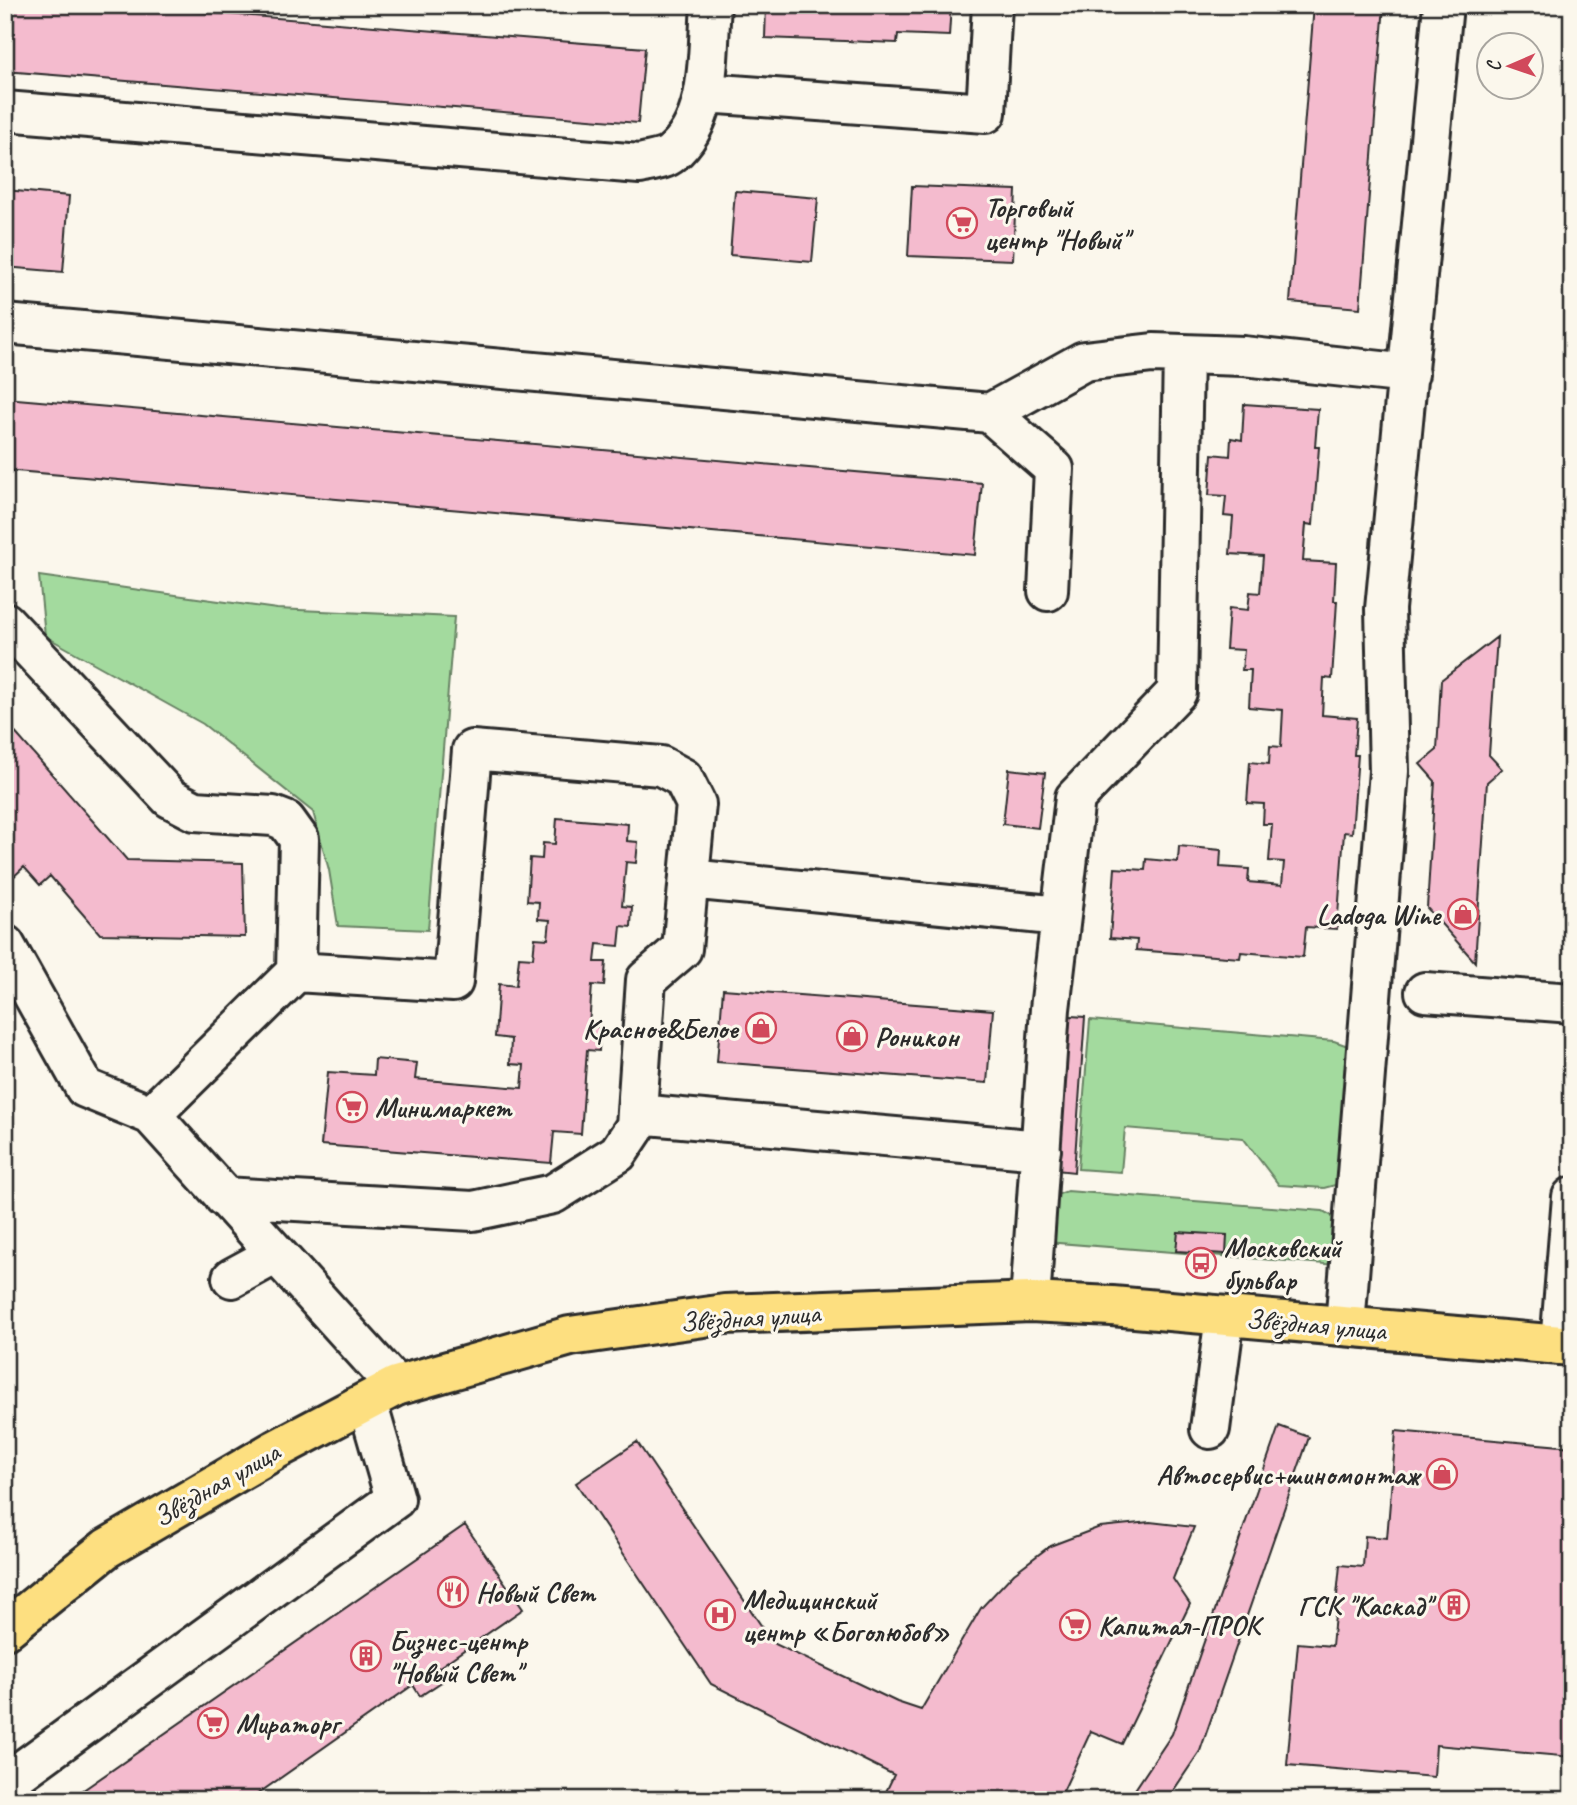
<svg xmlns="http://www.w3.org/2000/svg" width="1577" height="1805" font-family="Caveat,sans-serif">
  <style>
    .green { fill: #a3da9e; stroke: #678264; stroke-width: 2 }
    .building { fill: #f4bbce; stroke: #2b2b2b; stroke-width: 2 }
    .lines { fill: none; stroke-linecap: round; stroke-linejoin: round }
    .minor-casing { stroke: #2b2b2b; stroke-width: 44 }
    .major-casing { stroke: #2b2b2b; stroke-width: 44 }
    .minor { stroke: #fbf7ec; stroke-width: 38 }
    .major { stroke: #fddf80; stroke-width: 38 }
    .labels { text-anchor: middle; stroke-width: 6; stroke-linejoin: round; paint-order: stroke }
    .poi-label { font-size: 28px; font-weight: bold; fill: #2b2b2b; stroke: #fbf7ec; text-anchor: start }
    .street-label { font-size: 28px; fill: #2b2b2b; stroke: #fbf7ec }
  </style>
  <rect width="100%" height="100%" fill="#fbf7ec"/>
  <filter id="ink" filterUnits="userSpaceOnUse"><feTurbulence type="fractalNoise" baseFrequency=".0143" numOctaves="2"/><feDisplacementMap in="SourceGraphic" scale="14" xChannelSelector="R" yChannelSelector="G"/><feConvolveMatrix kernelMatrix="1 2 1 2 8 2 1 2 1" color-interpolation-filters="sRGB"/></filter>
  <g filter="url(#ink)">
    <path class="green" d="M 39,576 L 277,609 L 454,617 L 428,930 L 338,926 L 329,870 L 313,812 L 203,724 L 45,636 Z
      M 1090,1020 L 1334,1041 L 1348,1046 L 1339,1184 L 1324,1188 L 1279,1185 L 1243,1138 L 1125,1128 L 1121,1172 L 1078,1169 Z
      M 1067,1191 L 1323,1211 L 1336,1218 L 1337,1265 L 1046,1242 L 1054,1196 Z"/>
    <path class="building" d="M 5,5 L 118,5 L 645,48 L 638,123 L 5,71 Z
      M 766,5 L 951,5 L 949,36 L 898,34 L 897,43 L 765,38 Z
      M 1314,5 L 1384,5 L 1360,308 L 1290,302 Z
      M 912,186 L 1016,190 L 1013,260 L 908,256 Z
      M 5,190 L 69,196 L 63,272 L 5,267 Z
      M 735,191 L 818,198 L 812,262 L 730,255 Z
      M 5,398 L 982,483 L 975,555 L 5,470 Z
      M 1244,404 L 1318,409 L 1315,447 L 1319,447 L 1313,525 L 1306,524 L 1303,561 L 1336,563 L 1334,601 L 1337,601 L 1332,679 L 1324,678 L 1322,715 L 1357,718 L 1354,755 L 1358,755 L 1352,833 L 1344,832 L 1337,929 L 1306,927 L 1303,957 L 1241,952 L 1240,958 L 1136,950 L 1137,940 L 1110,938 L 1115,868 L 1145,870 L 1146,859 L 1178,862 L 1179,846 L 1221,850 L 1220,867 L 1249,869 L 1248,882 L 1282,885 L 1284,862 L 1269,861 L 1272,824 L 1263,824 L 1264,804 L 1247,803 L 1250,762 L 1269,764 L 1270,746 L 1281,747 L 1283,710 L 1249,707 L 1251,670 L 1242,670 L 1244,650 L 1226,649 L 1229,608 L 1248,610 L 1250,592 L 1260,593 L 1263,556 L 1230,554 L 1233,517 L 1224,516 L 1226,496 L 1209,495 L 1212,454 L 1230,456 L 1231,438 L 1242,440 Z
      M 1497,637 L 1489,755 L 1502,769 L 1487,782 L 1475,962 L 1427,908 L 1435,781 L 1420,764 L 1437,750 L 1441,680 Z
      M 5,721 L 127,860 L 243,863 L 245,937 L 100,934 L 50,876 L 40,885 L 24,867 L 10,880 L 5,875 Z
      M 1009,769 L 1045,773 L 1038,828 L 1003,824 Z
      M 557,818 L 628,824 L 627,841 L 638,842 L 636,863 L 626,862 L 622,906 L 632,907 L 631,927 L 621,926 L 619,946 L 597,944 L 595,962 L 606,962 L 604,986 L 592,985 L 589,1026 L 600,1027 L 599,1051 L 587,1050 L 581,1134 L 554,1132 L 551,1163 L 321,1145 L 328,1072 L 374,1075 L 375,1059 L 417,1063 L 415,1079 L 522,1088 L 524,1065 L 510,1064 L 511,1039 L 495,1037 L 499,984 L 516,986 L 519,957 L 533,958 L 535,938 L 548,939 L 550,920 L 538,919 L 539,902 L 527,901 L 530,858 L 542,859 L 543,843 L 555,844 Z
      M 723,989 L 993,1010 L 987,1083 L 717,1062 Z
      M 1056,1015 L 1085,1017 L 1074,1172 L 1047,1169 Z
      M 1178,1232 L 1227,1235 L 1226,1254 L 1176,1251 Z
      M 1279,1426 L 1309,1437 L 1200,1751 L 1167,1800 L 1128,1800 L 1172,1734 Z
      M 1396,1431 L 1572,1447 L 1572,1757 L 1436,1745 L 1434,1777 L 1287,1765 L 1298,1643 L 1332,1646 L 1340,1565 L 1363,1567 L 1365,1536 L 1387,1538 Z
      M 637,1442 L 773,1643 L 897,1702 L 921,1710 L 981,1608 L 1014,1573 L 1050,1546 L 1100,1527 L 1150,1522 L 1194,1527 L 1173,1579 L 1190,1604 L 1122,1744 L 1091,1731 L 1059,1800 L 882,1800 L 894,1775 L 711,1684 L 576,1483 Z
      M 465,1525 L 523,1609 L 438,1668 L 446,1679 L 420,1696 L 413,1685 L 249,1800 L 69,1800 Z"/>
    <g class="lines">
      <g class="minor-casing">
        <path id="minor" d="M 705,93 L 986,113 L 992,5
          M 5,111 L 640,164 C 650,161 664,160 671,154 C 713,120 707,53 711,5
          M 5,324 L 990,413 L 1084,361 L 1153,353 L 1243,356 L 1409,374
          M 990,413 L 1054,469 L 1048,591
          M 5,622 L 170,798 L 195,811 L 273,816 L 286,821 L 299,839 L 296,972 L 151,1115
          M 689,879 L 1061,916
          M 5,945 L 85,1088 L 151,1115 L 396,1386
          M 1425,992 L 1572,1003
          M 637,1114 L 1041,1150
          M 224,1197 L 473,1211 L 553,1194 L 618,1153 L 636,1126 L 646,980 L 682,949 L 696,804 L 683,778 L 661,766 L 472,750 L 453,982 L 296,972
          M 232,1278 L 276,1254
          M 1030,1302 L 1050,1009 L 1075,798 L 1177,692 L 1183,354
          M 1345,1326 L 1389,771 L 1385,609 L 1443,5
          M 1560,1345 L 1572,1197
          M 1210,1429 L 1225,1316
          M 5,1783 L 395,1499 L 367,1402"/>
      </g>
      <g class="major-casing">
        <path id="major" d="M 5,1630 L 107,1548 L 275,1450 L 396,1386 L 570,1336 L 725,1314 L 1030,1302 L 1112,1306 L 1572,1346"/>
      </g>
      <use href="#minor" class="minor"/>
      <use href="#major" class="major"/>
    </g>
  </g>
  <defs>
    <g id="supermarket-ring" transform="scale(1.575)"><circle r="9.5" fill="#fbf7ec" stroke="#d1495b" stroke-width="1.5"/><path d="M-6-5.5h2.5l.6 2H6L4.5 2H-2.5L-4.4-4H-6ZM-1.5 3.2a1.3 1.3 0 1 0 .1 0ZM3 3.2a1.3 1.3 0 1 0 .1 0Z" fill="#d1495b"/></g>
    <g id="shop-ring" transform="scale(1.575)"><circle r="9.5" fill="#fbf7ec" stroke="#d1495b" stroke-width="1.5"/><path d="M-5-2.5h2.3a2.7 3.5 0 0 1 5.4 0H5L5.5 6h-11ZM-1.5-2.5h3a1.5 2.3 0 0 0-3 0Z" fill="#d1495b"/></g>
    <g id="bus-ring" transform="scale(1.575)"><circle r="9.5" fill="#fbf7ec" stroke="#d1495b" stroke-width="1.5"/><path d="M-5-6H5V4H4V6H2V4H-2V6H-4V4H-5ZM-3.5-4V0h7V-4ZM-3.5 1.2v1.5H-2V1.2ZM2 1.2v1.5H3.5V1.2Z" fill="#d1495b"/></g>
    <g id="restaurant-ring" transform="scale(1.575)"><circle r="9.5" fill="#fbf7ec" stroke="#d1495b" stroke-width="1.5"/><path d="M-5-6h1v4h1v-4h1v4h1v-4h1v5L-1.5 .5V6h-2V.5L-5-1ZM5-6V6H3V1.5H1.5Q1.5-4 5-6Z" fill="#d1495b"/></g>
    <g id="building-ring" transform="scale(1.575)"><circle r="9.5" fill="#fbf7ec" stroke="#d1495b" stroke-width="1.5"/><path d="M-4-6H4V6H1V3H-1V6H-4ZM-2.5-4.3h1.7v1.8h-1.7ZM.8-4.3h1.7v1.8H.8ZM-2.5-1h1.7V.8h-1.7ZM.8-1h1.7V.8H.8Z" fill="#d1495b"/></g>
    <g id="hospital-ring" transform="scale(1.575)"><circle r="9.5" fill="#fbf7ec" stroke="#d1495b" stroke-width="1.5"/><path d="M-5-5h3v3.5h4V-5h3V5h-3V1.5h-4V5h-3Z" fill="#d1495b"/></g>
  </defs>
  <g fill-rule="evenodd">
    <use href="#supermarket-ring" x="962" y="223"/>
    <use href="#shop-ring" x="1463" y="914"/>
    <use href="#shop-ring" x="761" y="1028"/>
    <use href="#shop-ring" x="852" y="1036"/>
    <use href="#supermarket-ring" x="352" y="1107"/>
    <use href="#bus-ring" x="1201" y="1263"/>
    <use href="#shop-ring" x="1442" y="1474"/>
    <use href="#restaurant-ring" x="453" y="1592"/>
    <use href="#building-ring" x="1454" y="1605"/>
    <use href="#hospital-ring" x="720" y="1615"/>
    <use href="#supermarket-ring" x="1075" y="1625"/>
    <use href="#building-ring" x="366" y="1656"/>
    <use href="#supermarket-ring" x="213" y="1723"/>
  </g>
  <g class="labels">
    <g class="poi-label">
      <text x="985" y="217">Торговый<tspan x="985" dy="32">центр "Новый"</tspan></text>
      <text x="1440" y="924" text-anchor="end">Ladoga Wine</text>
      <text x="738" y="1038" text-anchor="end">Красное&amp;Белое</text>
      <text x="875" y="1046">Роникон</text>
      <text x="375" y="1117">Минимаркет</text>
      <text x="1224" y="1257">Московский<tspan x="1224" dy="32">бульвар</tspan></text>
      <text x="1419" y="1484" text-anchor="end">Автосервис+шиномонтаж</text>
      <text x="476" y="1602">Новый Свет</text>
      <text x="743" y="1609">Медицинский<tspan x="743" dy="32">центр «Боголюбов»</tspan></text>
      <text x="1431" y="1615" text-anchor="end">ГСК "Каскад"</text>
      <text x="1098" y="1635">Капитал-ПРОК</text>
      <text x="389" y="1650">Бизнес-центр<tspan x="389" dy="32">"Новый Свет"</tspan></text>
      <text x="236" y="1733">Мираторг</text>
    </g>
    <g class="street-label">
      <text transform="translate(750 1317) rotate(-4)" y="10">Звёздная улица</text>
      <text transform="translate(1316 1324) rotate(5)" y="10">Звёздная улица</text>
      <text transform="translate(216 1484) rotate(-30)" y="10">Звёздная улица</text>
    </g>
  </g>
  <rect width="1577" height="1805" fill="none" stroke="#fbf7ec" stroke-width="28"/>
  <rect x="14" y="14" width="1549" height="1777" fill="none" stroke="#2b2b2b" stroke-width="2.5" filter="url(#ink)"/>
  <g transform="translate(1510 66) rotate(268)"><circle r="33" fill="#fbf7ec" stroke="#a8a59f" stroke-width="2"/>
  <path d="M0-5L12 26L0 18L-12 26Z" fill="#d1495b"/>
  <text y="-10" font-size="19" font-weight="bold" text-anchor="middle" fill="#2b2b2b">С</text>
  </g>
</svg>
